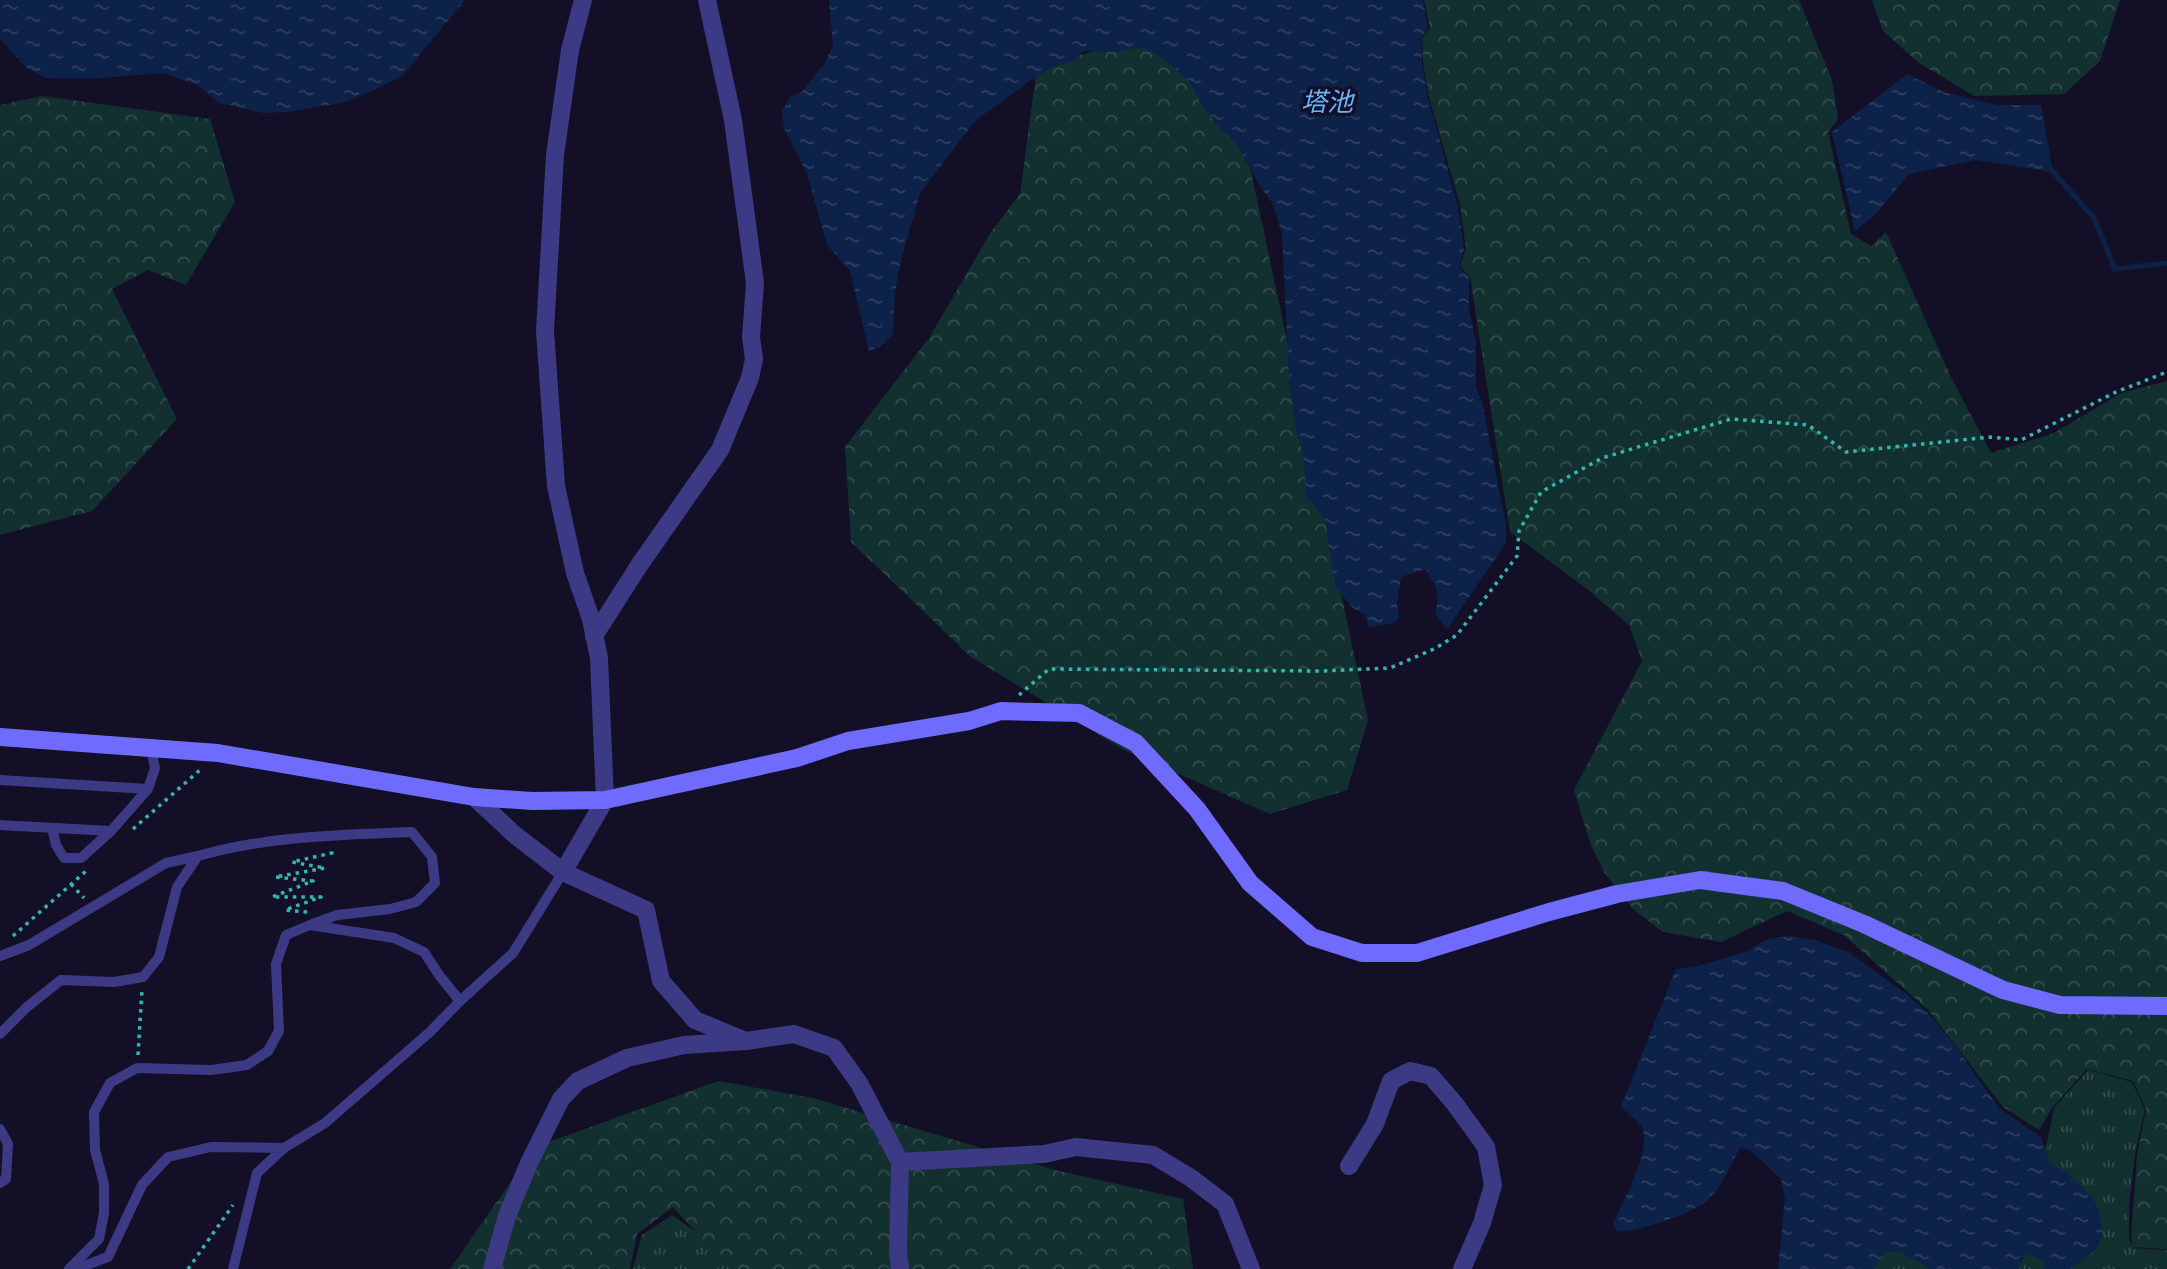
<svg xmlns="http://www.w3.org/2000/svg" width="2167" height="1269" font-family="'Source Sans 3','Noto Sans JP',sans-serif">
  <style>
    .grass { fill: url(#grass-tufts) }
    .forest { fill: url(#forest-crowns) }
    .water { fill: url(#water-ripples) }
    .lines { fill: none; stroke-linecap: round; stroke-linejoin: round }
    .stream { stroke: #0c2248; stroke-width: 5 }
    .path { stroke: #2fb8b0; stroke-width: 3.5; stroke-dasharray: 3.5 5; stroke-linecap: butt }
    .lane { stroke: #3d3a85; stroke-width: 10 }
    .street { stroke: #3d3a85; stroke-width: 18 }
    .secondary { stroke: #6f6bff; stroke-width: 18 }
    .labels { text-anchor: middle; stroke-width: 7; stroke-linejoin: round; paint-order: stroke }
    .water-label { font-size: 26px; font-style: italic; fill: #62b6ff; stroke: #130f26 }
  </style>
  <defs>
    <pattern id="grass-tufts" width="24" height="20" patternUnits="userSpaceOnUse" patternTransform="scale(1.75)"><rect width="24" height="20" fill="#12302f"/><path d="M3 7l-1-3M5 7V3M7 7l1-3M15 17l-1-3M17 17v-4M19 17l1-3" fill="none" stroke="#344d4e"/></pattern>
    <pattern id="forest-crowns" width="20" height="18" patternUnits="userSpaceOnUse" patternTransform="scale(1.75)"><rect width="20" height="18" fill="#12302f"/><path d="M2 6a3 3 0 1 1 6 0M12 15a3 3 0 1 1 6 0" fill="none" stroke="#344d4e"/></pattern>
    <pattern id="water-ripples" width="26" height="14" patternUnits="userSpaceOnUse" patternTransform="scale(1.75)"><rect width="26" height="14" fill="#0c2248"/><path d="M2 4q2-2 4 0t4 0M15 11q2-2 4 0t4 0" fill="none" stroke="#2f4163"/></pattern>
  </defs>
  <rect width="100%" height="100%" fill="#130f26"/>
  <path class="grass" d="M 2088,1070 L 2132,1082 L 2145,1109 L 2135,1155 L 2129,1206 L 2129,1239 L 2134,1248 L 2167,1250 L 2167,1269 L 1848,1269 L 1901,1243 L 2031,1221 L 2054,1108 Z
    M 672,1215 L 748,1269 L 633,1269 L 642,1235 Z"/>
  <path class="forest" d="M 1424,0 L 1799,0 L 1832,80 L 1838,119 L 1828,132 L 1851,234 L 1871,246 L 1886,232 L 1951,377 L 1991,453 L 2054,433 L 2121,393 L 2167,381 L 2167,1249 L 2133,1247 L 2131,1237 L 2137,1155 L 2146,1109 L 2133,1081 L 2087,1069 L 2052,1108 L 2039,1130 L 2003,1107 L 1929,1011 L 1844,935 L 1787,911 L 1721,942 L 1663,932 L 1633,909 L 1604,872 L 1590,843 L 1574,790 L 1642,661 L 1629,625 L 1587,589 L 1510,532 L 1470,277 L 1460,266 L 1466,248 L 1460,205 L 1429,97 L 1423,62 L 1422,39 L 1430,28 Z
    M 1872,0 L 2120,0 L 2100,61 L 2064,94 L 1974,96 L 1919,63 L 1883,31 Z
    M 1141,38 L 1213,79 L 1249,162 L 1368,720 L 1347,790 L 1270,814 L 1124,750 L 971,657 L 851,542 L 845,447 L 929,338 L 991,232 L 1020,194 L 1037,67 Z
    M 42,96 L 210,119 L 235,202 L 186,285 L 148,270 L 112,289 L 177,419 L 92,511 L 0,535 L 0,105 Z
    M 718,1081 L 813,1098 L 1055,1170 L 1183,1199 L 1193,1269 L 739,1269 L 706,1243 L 673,1207 L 637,1234 L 630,1269 L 450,1269 L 535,1147 Z"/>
  <path class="water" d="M 0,0 L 465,0 L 403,75 L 375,90 L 345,102 L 288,112 L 263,113 L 219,103 L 199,86 L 164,73 L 101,78 L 46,78 L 28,69 L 0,39 Z
    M 829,0 L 1423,0 L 1428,28 L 1421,39 L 1422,62 L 1428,98 L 1458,206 L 1464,249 L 1459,267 L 1469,277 L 1469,310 L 1476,343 L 1476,387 L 1482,402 L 1506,526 L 1506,543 L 1447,629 L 1435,614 C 1440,595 1437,585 1425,569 L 1401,577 L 1397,603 L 1399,618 L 1394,623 L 1369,627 L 1365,615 L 1352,607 L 1335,587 L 1325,519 L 1306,496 L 1304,458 L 1295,424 L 1289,382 L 1282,234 L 1273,204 L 1260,186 L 1235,142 L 1216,124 L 1201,104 L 1189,81 L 1159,55 L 1140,47 L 1115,52 L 1083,51 L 1075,61 L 1055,66 L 1031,80 L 976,120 L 920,193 L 900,264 L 895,293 L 893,334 L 880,347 L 869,351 L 850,271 L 827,245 L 807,174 L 784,128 L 782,111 L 790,97 L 802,92 L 824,64 L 833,46 Z
    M 1907,74 L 1946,93 L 1997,105 L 2041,105 L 2053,172 L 1975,160 L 1909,174 L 1874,216 L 1855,231 L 1832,132 Z
    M 1789,936 L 1815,940 L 1848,952 L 1904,992 L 1928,1013 L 1954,1044 L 1999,1108 L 2041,1137 L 2050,1163 L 2069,1174 L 2093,1198 L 2098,1209 L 2103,1231 L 2099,1244 L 2092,1253 L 2070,1269 L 2045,1269 L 2042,1260 L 2031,1255 L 2025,1255 L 2019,1269 L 1931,1269 L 1900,1252 L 1886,1252 L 1873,1269 L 1778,1269 L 1785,1198 L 1781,1179 L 1749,1149 L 1740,1148 C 1730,1165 1724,1184 1709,1199 C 1697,1212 1633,1234 1617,1231 L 1613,1224 C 1622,1203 1654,1147 1641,1126 C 1636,1119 1627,1113 1621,1107 L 1676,969 L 1695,967 L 1748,951 L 1765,940 Z"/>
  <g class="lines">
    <path class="stream" d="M 2049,167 L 2094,218 L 2115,269 L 2167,263"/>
    <path class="path" d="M 1019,695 L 1049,669 L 1321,671 L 1390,668 L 1434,649 L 1457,635 L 1517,556 L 1519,531 L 1541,492 L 1602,458 L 1731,419 L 1808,425 L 1846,452 L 1990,437 L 2021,440 L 2116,392 L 2167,372
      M 133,829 L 201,769
      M 71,884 L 84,898
      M 307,912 L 285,910 L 321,897 L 272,897 L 313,881 L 275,877 L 325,868 L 292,862 L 332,853 L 328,850
      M 13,936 L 86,871
      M 138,1055 L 142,990
      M 188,1269 L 233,1205"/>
    <path class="lane" d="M 0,780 L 148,789
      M 0,825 L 111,831 L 148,789 L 155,768 L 151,749
      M 52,828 L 56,845 L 64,858 L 81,858 L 111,831
      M 0,956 L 29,945 L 166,863 L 198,856
      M 0,1034 L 27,1007 L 61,980 L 114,982 L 143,977 L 159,957 L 177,887 L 198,856 C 268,836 340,835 412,832 L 432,857 L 435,883 L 416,902 L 390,909 L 337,915 L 310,925
      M 0,1129 L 8,1144 L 6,1179 L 0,1183
      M 69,1269 L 99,1239 L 104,1213 L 104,1184 L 95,1150 L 94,1112 L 110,1083 L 137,1068 L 211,1070 L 247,1065 L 268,1051 L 279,1031 L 276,964 L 286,935 L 310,925 L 394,938 L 424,952 L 439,975 L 460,1001
      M 75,1269 L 108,1257 L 142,1185 L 168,1157 L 211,1147 L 284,1148
      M 233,1269 L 257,1173 L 284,1148 L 325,1123 L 430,1032 L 460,1001 L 513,953 L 563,872"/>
    <path class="street" d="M 594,636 L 640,564 L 720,450 L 750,378 L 754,359 L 751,337 L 755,283 L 733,120 L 707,0
      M 474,797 L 515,835 L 563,872 L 646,910 L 661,981 L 695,1020 L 741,1039
      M 563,872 L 605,800 L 599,658 L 591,619 L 575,573 L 556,486 L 545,331 L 555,155 L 570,50 L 583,0
      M 900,1162 L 1044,1154 L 1076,1147 L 1153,1155 L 1191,1178 L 1225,1204 L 1251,1269
      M 1349,1166 L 1375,1124 L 1391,1081 L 1410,1071 L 1431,1076 L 1455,1104 L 1486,1147 L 1493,1185 L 1482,1223 L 1462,1269
      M 492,1269 L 507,1216 L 529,1163 L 561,1099 L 578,1081 L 627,1058 L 684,1045 L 746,1041 L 794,1034 L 834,1048 L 859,1083 L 900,1162 L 898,1251 L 900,1269"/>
    <path class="secondary" d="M 0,737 L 218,753 L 474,797 L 532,801 L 605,800 L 797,758 L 848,741 L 969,721 L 1001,711 L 1079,713 L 1136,743 L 1197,809 L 1250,883 L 1312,937 L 1362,953 L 1417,953 L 1549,912 L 1617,894 L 1700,880 L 1783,891 L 1864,924 L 2003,990 L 2060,1005 L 2167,1006"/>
  </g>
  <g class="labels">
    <g class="water-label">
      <text x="1327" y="111">塔池</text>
    </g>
  </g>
</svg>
